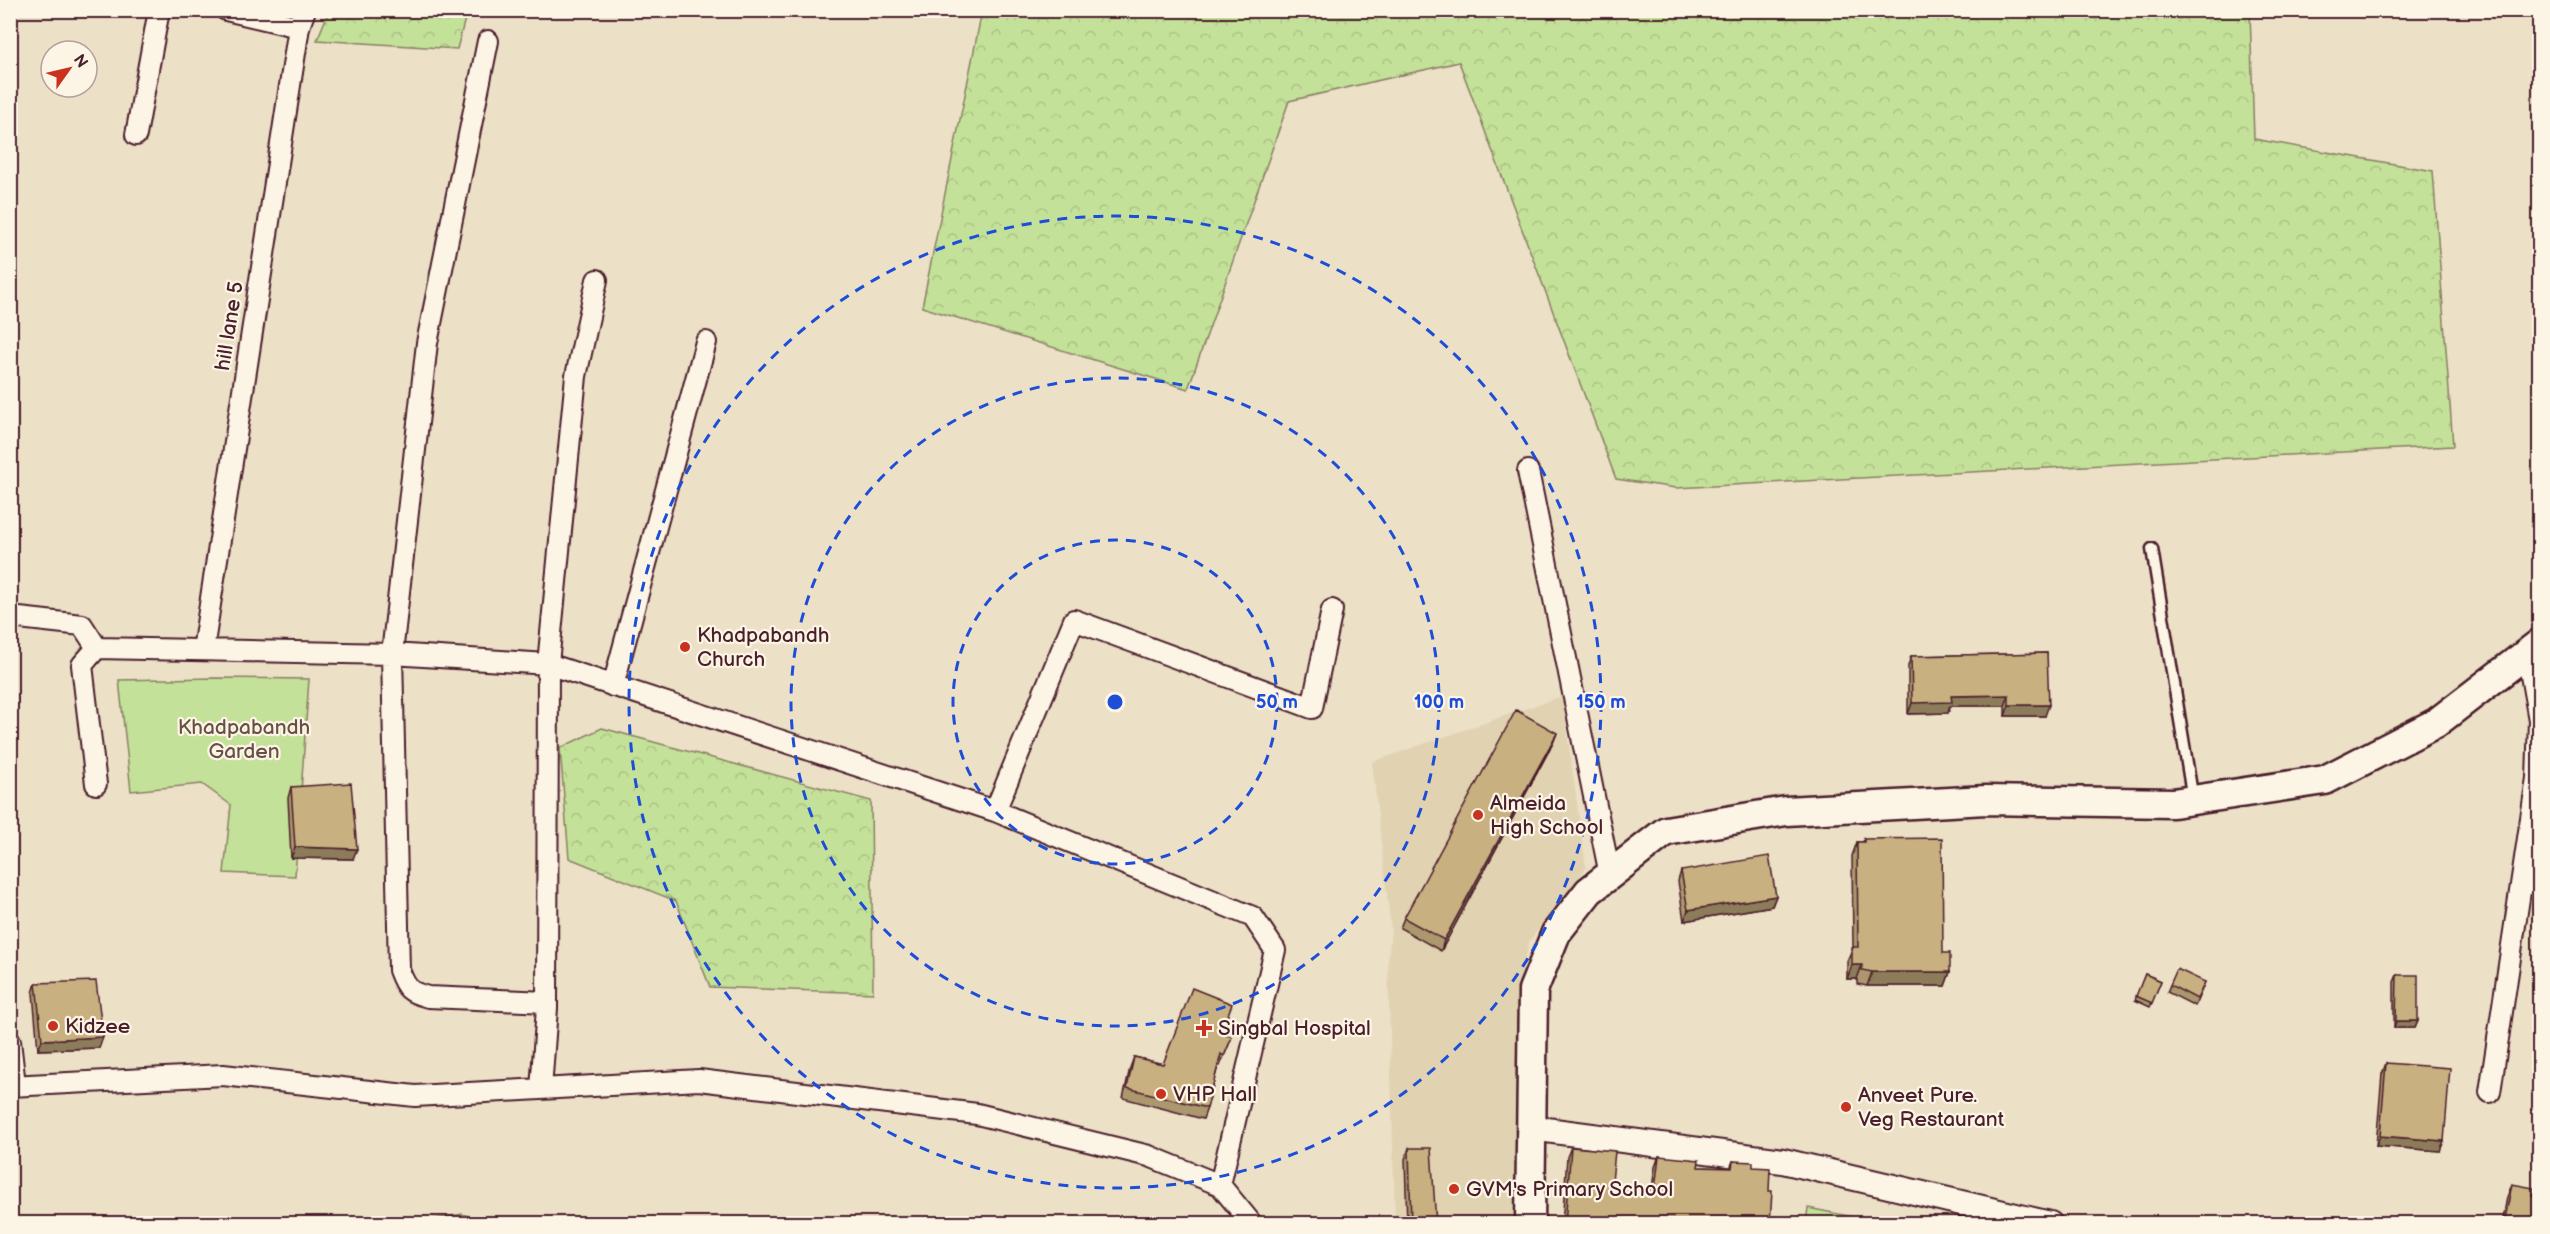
<svg xmlns="http://www.w3.org/2000/svg" width="2550" height="1234" font-family="'Balsamiq Sans',sans-serif">
  <style>
    .built { fill: #e1d2b2 }
    .green { fill: #c4e199; stroke: #878062; stroke-width: 1.5 }
    .forest { fill: url(#forest-crowns); stroke: #878062; stroke-width: 1.5 }
    .lines { fill: none; stroke-linecap: round; stroke-linejoin: round }
    .service-casing { stroke: #4a1f2b; stroke-width: 15 }
    .minor-casing { stroke: #4a1f2b; stroke-width: 24 }
    .tertiary-casing { stroke: #4a1f2b; stroke-width: 28 }
    .secondary-casing { stroke: #4a1f2b; stroke-width: 33 }
    .service { stroke: #fcf5e5; stroke-width: 10 }
    .minor { stroke: #fcf5e5; stroke-width: 20 }
    .tertiary { stroke: #fcf5e5; stroke-width: 24 }
    .secondary { stroke: #fcf5e5; stroke-width: 28 }
    .wall { fill: #ac976e; stroke: #4a1f2b; stroke-width: 1.5 }
    .shaded-wall { fill: #8c7b5a; stroke: #4a1f2b; stroke-width: 1.5 }
    .building { fill: #c8b080; stroke: #4a1f2b; stroke-width: 1.5 }
    .ring { fill: none; stroke: #1d4ed8; stroke-width: 3; stroke-dasharray: 10 8 }
    .poi-dot { fill: #c8321e; stroke: #fcf5e5; stroke-width: 2 }
    .labels { text-anchor: middle; stroke-width: 4.5; stroke-linejoin: round; paint-order: stroke }
    .street-label { font-size: 21px; fill: #4a1f2b; stroke: #fcf5e5 }
    .poi-label { font-size: 21px; fill: #4a1f2b; stroke: #fcf5e5; text-anchor: start }
    .park-label { font-size: 21px; fill: #685046; stroke: #fcf5e5 }
    .centre { fill: #1d4ed8; stroke: #fcf5e5; stroke-width: 3 }
    .ring-label { font-size: 18px; text-anchor: middle; font-weight: bold; fill: #1d4ed8; stroke: #fcf5e5; stroke-width: 4.5; stroke-linejoin: round; paint-order: stroke }
  </style>
  <defs>
    <pattern id="forest-crowns" width="20" height="18" patternUnits="userSpaceOnUse" patternTransform="scale(1.5)"><rect width="20" height="18" fill="#c4e199"/><path d="M2 6a3 3 0 1 1 6 0M12 15a3 3 0 1 1 6 0" fill="none" stroke="#aac184"/></pattern>
  </defs>
  <rect width="100%" height="100%" fill="#ece0c7"/>
  <filter id="ink" filterUnits="userSpaceOnUse"><feTurbulence type="fractalNoise" baseFrequency=".0167" numOctaves="2"/><feDisplacementMap in="SourceGraphic" scale="12" xChannelSelector="R" yChannelSelector="G"/><feConvolveMatrix kernelMatrix="1 2 1 2 8 2 1 2 1" color-interpolation-filters="sRGB"/></filter>
  <g filter="url(#ink)">
    <path class="built" d="M 1562,696 L 1586,868 L 1530,940 L 1520,978 L 1513,1223 L 1395,1223 L 1388,962 L 1391,929 L 1372,762 Z"/>
    <path class="green" d="M 214,678 L 309,679 L 295,876 L 224,873 L 231,805 L 202,784 L 131,791 L 119,680 Z"/>
    <path class="forest" d="M 329,11 L 329,10 L 467,11 L 457,49 L 317,40 Z
      M 982,11 L 2250,11 L 2254,139 L 2433,171 L 2453,446 L 1676,488 L 1616,479 L 1459,62 L 1289,101 L 1188,389 L 922,307 Z
      M 602,728 L 871,801 L 873,993 L 710,987 L 676,901 L 569,858 L 560,748 Z
      M 1808,1208 L 1884,1223 L 1885,1223 L 1806,1223 Z
      M 462,1214 L 489,1223 L 414,1223 Z"/>
    <g class="lines">
      <g class="service-casing">
        <path id="service" d="M 2152,549 L 2193,800"/>
      </g>
      <g class="minor-casing">
        <path id="minor" d="M 226,10 L 299,27
          M 488,41 L 427,343 L 392,654 L 399,970 C 406,989 409,992 428,997 L 547,1002
          M 136,135 L 159,10
          M 1528,471 L 1610,875
          M 10,617 L 82,625 L 97,648 L 82,665 L 96,784
          M 97,648 L 392,654 L 548,664 L 576,376 L 597,280
          M 203,650 L 299,27 L 305,10
          M 613,686 L 706,342
          M 995,811 L 1253,917 L 1275,950 L 1220,1185
          M 2522,883 L 2540,885
          M 10,1041 L 15,1085
          M 10,1086 L 223,1075 L 415,1096 L 699,1080 L 977,1114 L 1149,1156 L 1220,1185 L 1252,1224
          M 541,1089 L 547,1008 L 548,664 L 995,811 L 1074,620 L 1312,708 L 1332,610
          M 2490,1092 L 2537,778 L 2539,720 L 2527,653"/>
      </g>
      <g class="tertiary-casing">
        <path id="tertiary" d="M 1531,1128 L 1783,1161 L 2050,1224"/>
      </g>
      <g class="secondary-casing">
        <path id="secondary" d="M 1530,1224 L 1533,990 L 1556,933 L 1589,891 L 1666,831 L 1786,811 L 1986,800 L 2173,803 L 2325,780 L 2436,723 L 2540,643"/>
      </g>
      <use href="#service" class="service"/>
      <use href="#minor" class="minor"/>
      <use href="#tertiary" class="tertiary"/>
      <use href="#secondary" class="secondary"/>
    </g>
    <path class="wall" d="M 2047,653 L 2045,716 L 2005,716 L 2005,706 L 1950,706 L 1948,713 L 1908,714 L 1908,666 L 1911,656 Z
      M 1557,733 L 1553,743 L 1441,951 L 1400,928 L 1404,918 Z
      M 291,787 L 353,859 L 291,858 L 288,798 Z
      M 1864,839 L 1943,953 L 1950,972 L 1945,986 L 1867,986 L 1857,984 L 1857,979 L 1847,979 L 1847,961 L 1853,947 L 1852,856 L 1857,842 L 1863,842 Z
      M 1681,871 L 1776,896 L 1772,906 L 1684,921 L 1678,881 Z
      M 2145,974 L 2161,981 L 2150,1007 L 2135,1000 Z
      M 2397,975 L 2418,1021 L 2415,1028 L 2394,1028 L 2394,982 Z
      M 2205,982 L 2195,1006 L 2167,992 L 2170,985 Z
      M 36,983 L 103,1037 L 99,1048 L 38,1050 L 33,993 Z
      M 1221,1033 L 1232,1037 L 1220,1066 L 1218,1066 L 1207,1108 L 1203,1119 L 1123,1098 L 1130,1068 L 1134,1057 L 1163,1064 Z
      M 2386,1063 L 2440,1151 L 2376,1146 L 2382,1074 Z
      M 1571,1147 L 1616,1185 L 1652,1188 L 1655,1167 L 1659,1156 L 1698,1167 L 1730,1168 L 1733,1161 L 1753,1167 L 1769,1191 L 1770,1224 L 1562,1224 L 1567,1157 Z
      M 1409,1148 L 1436,1224 L 1407,1224 L 1405,1159 Z
      M 2512,1184 L 2532,1195 L 2540,1224 L 2502,1224 L 2507,1197 Z"/>
    <path class="shaded-wall" d="M 2009,695 L 2005,706 L 1950,706 L 1948,713 L 1908,714 L 1912,703 L 1951,696 Z
      M 2009,705 L 2049,705 L 2045,716 L 2005,716 Z
      M 1557,733 L 1553,743 L 1441,951 L 1444,940 Z
      M 295,847 L 357,849 L 353,859 L 291,858 Z
      M 1776,896 L 1772,906 L 1684,921 L 1688,910 Z
      M 1852,965 L 1862,965 L 1857,979 L 1847,979 Z
      M 1872,972 L 1950,972 L 1945,986 L 1867,986 Z
      M 2396,1021 L 2418,1021 L 2415,1028 L 2394,1028 Z
      M 103,1037 L 99,1048 L 38,1050 L 42,1040 Z
      M 2380,1136 L 2444,1141 L 2440,1151 L 2376,1146 Z"/>
    <path class="building" d="M 2047,653 L 2049,705 L 2009,705 L 2009,695 L 1951,696 L 1952,702 L 1912,703 L 1911,656 Z
      M 1516,710 L 1557,733 L 1444,940 L 1404,918 Z
      M 351,783 L 357,849 L 295,847 L 291,787 Z
      M 1942,838 L 1943,953 L 1950,953 L 1950,972 L 1872,972 L 1862,970 L 1862,965 L 1852,965 L 1852,947 L 1858,947 L 1857,842 L 1864,842 L 1864,839 Z
      M 1769,856 L 1776,896 L 1688,910 L 1681,871 Z
      M 2177,969 L 2205,982 L 2197,999 L 2170,985 Z
      M 2145,974 L 2161,981 L 2152,1003 L 2136,996 Z
      M 2397,975 L 2418,975 L 2418,1021 L 2396,1021 Z
      M 96,981 L 103,1037 L 42,1040 L 36,983 Z
      M 1192,988 L 1232,1004 L 1221,1033 L 1232,1037 L 1224,1056 L 1221,1054 L 1207,1108 L 1127,1088 L 1134,1057 L 1163,1064 Z
      M 2386,1063 L 2450,1068 L 2444,1141 L 2380,1136 Z
      M 1571,1147 L 1615,1151 L 1612,1182 L 1616,1183 L 1616,1185 L 1655,1189 L 1659,1156 L 1699,1160 L 1698,1167 L 1732,1168 L 1733,1161 L 1753,1162 L 1753,1167 L 1770,1168 L 1769,1191 L 1772,1191 L 1770,1224 L 1565,1224 Z
      M 1409,1148 L 1431,1148 L 1436,1224 L 1411,1224 Z
      M 2512,1184 L 2534,1188 L 2532,1195 L 2540,1196 L 2540,1224 L 2504,1224 Z"/>
  </g>
  <g class="ring">
    <circle cx="1115" cy="702" r="162"/>
    <circle cx="1115" cy="702" r="324"/>
    <circle cx="1115" cy="702" r="486"/>
  </g>
  <g class="poi-dot">
    <circle cx="685" cy="647" r="6"/>
    <circle cx="1478" cy="815" r="6"/>
    <circle cx="53" cy="1026" r="6"/>
    <path d="M1201 1019h6v6h6v6h-6v6h-6v-6h-6v-6h6z"/>
    <circle cx="1161" cy="1094" r="6"/>
    <circle cx="1846" cy="1107" r="6"/>
    <circle cx="1454" cy="1189" r="6"/>
  </g>
  <g class="labels">
    <g class="street-label">
      <text transform="translate(229 326) rotate(-81)" y="7">hill lane 5</text>
    </g>
    <g class="poi-label">
      <text x="697" y="642">Khadpabandh<tspan x="697" dy="24">Church</tspan></text>
      <text x="1490" y="810">Almeida<tspan x="1490" dy="24">High School</tspan></text>
      <text x="65" y="1033">Kidzee</text>
      <text x="1218" y="1035">Singbal Hospital</text>
      <text x="1173" y="1101">VHP Hall</text>
      <text x="1858" y="1102">Anveet Pure.<tspan x="1858" dy="24">Veg Restaurant</tspan></text>
      <text x="1466" y="1196">GVM's Primary School</text>
    </g>
    <g class="park-label">
      <text x="244" y="734">Khadpabandh<tspan x="244" dy="24">Garden</tspan></text>
    </g>
  </g>
  <circle cx="1115" cy="702" r="9" class="centre"/>
  <g class="ring-label">
    <text x="1277" y="708">50 m</text>
    <text x="1439" y="708">100 m</text>
    <text x="1601" y="708">150 m</text>
  </g>
  <rect width="2550" height="1234" fill="none" stroke="#fcf5e5" stroke-width="36"/>
  <rect x="18" y="18" width="2514" height="1198" fill="none" stroke="#4a1f2b" stroke-width="2" filter="url(#ink)"/>
  <g transform="translate(69 69) rotate(56)"><circle r="28" fill="#fcf5e5" stroke="#b59f9b" stroke-width="1.5"/>
  <path d="M0-4.5L10 22L0 15L-10 22Z" fill="#c8321e"/>
  <text y="-9" font-size="16" font-weight="bold" text-anchor="middle" fill="#4a1f2b">N</text>
  </g>
</svg>
